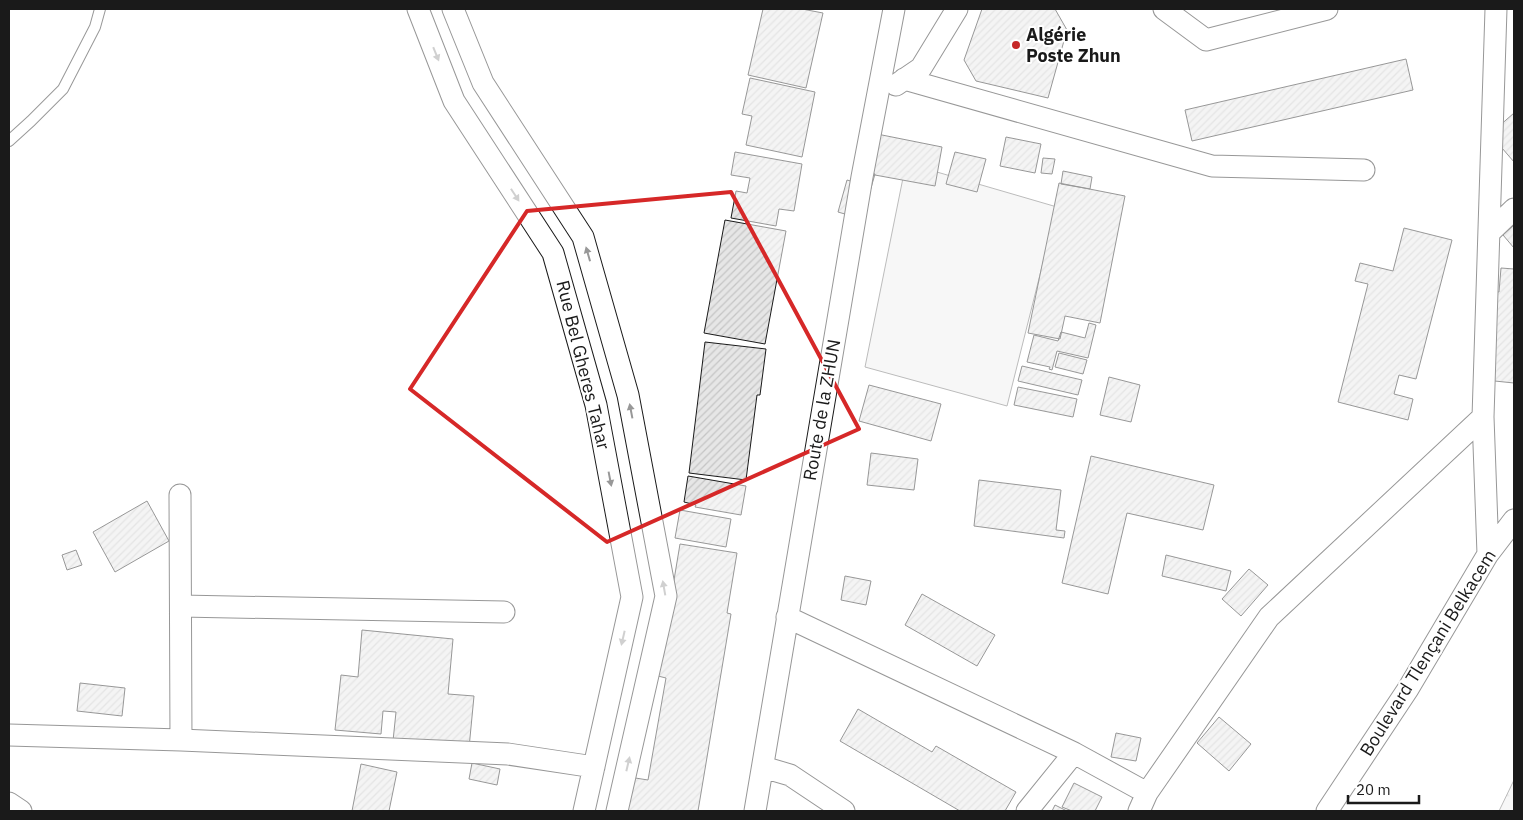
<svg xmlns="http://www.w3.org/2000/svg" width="1523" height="820" font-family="'IBM Plex Sans',sans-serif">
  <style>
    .built { fill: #ededed; stroke: #6a6a6a }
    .forest { fill: url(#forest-firs); stroke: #6a6a6a }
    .building { fill: url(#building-hatch); stroke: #1a1a1a }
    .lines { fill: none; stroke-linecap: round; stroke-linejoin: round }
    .lane-casing { stroke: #1a1a1a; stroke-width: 12 }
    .street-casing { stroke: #1a1a1a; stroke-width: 23 }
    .lane { stroke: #fff; stroke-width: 10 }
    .street { stroke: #fff; stroke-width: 21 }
    .oneway { fill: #989898 }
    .marked { fill: none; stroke: #d62828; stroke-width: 4; stroke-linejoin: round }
    .poi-dot { fill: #c62828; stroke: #fff; stroke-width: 2 }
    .labels { text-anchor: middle; stroke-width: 4; stroke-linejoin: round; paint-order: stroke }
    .poi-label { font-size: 18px; font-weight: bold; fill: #1a1a1a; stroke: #fff; text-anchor: start }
    .street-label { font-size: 18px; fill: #1a1a1a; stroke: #fff }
  </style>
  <defs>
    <pattern id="forest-firs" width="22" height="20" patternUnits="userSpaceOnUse" patternTransform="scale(1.25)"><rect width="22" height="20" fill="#ededed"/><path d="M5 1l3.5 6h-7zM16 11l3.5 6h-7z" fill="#cbcbcb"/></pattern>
    <pattern id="building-hatch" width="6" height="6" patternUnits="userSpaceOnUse" patternTransform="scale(1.25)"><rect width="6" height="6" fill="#e6e6e6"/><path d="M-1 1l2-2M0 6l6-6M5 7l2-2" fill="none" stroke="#c5c5c5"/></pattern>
  </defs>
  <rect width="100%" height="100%" fill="#fff"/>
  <path class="built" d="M 906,163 L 1057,207 L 1007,406 L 865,367 Z"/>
  <path class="forest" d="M 1514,780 L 1514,811 L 1498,811 L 1499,811 Z"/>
  <path class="building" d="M 763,9 L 802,9 L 823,13 L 806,88 L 748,75 Z
    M 982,9 L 1055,9 L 1067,30 L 1048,98 L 976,81 L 964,60 Z
    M 1406,59 L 1413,90 L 1192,141 L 1185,110 Z
    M 750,78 L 815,92 L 802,157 L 746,145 L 752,116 L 742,114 Z
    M 1514,113 L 1514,162 L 1490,134 Z
    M 872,133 L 942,147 L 935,186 L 864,173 Z
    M 1006,137 L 1041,144 L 1035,173 L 1000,166 Z
    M 735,152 L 802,164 L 794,211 L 779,209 L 776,226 L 731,218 L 736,191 L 747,193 L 750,178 L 731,175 Z
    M 955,152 L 986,159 L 977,192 L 946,184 Z
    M 1043,158 L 1055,159 L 1052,174 L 1041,173 Z
    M 865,171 L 875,174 L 862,219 L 838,212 L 847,180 L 861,184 Z
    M 1063,171 L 1092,177 L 1090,189 L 1061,184 Z
    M 1059,183 L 1125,196 L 1100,323 L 1065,316 L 1060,339 L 1028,333 Z
    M 725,220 L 786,231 L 765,344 L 704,333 Z
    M 1514,225 L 1514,248 L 1503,235 Z
    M 1404,228 L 1452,240 L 1416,379 L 1399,375 L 1394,394 L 1413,399 L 1408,420 L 1338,402 L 1368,284 L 1355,281 L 1360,263 L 1393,271 Z
    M 1501,268 L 1514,269 L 1514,383 L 1485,380 L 1492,291 L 1499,292 Z
    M 1089,323 L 1096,325 L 1088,358 L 1057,351 L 1052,370 L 1049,369 L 1050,367 L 1027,362 L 1034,335 L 1058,341 L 1061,332 L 1085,338 Z
    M 705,342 L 766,349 L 760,395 L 757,395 L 746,480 L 689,473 Z
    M 1059,353 L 1087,360 L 1083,374 L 1055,367 Z
    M 1022,366 L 1082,380 L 1078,395 L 1018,381 Z
    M 1109,377 L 1140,385 L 1131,422 L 1100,415 Z
    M 869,385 L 941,404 L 931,441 L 859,421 Z
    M 1018,387 L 1077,399 L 1073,417 L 1014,405 Z
    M 871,453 L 918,459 L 914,490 L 867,485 Z
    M 1091,456 L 1214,485 L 1203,530 L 1127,513 L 1108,594 L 1062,583 Z
    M 688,476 L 746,486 L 741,515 L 695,507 L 696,505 L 684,502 Z
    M 979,480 L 1061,490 L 1056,530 L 1065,531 L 1064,538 L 974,526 Z
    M 147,501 L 169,541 L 115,572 L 93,532 Z
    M 680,510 L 731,519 L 726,547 L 675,538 Z
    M 680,544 L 737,553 L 727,613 L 731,614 L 698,811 L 623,811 L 629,777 L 648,780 L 666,678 L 658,676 Z
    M 76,550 L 82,565 L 67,570 L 62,555 Z
    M 1166,555 L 1231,571 L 1226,591 L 1162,576 Z
    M 1249,569 L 1268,585 L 1241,616 L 1222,599 Z
    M 845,576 L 871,581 L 866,605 L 841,600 Z
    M 922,594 L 995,635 L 977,666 L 905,625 Z
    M 362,630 L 453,639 L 448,694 L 474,696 L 469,748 L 393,741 L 396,712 L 383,711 L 381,734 L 335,730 L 341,675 L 358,677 Z
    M 80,683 L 125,688 L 122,716 L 77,711 Z
    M 858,709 L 932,752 L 936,746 L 1016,792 L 1005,811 L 960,811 L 840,741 Z
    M 1219,717 L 1251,744 L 1229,771 L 1197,743 Z
    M 1116,733 L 1141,738 L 1136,761 L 1111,757 Z
    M 472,763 L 500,769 L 497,785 L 469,779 Z
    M 361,764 L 397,772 L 389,811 L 352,811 Z
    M 1074,783 L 1102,797 L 1095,811 L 1072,811 L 1062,807 Z
    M 1055,805 L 1067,811 L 1052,811 Z"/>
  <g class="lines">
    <g class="lane-casing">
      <path id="lane" d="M 9,141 L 31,121 L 63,89 L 95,27 L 100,9"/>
    </g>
    <g class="street-casing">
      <path id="street" d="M 418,9 L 454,101 L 553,253 L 596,405 L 632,597 L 584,811
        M 453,9 L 483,83 L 583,237 L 628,395 L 666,596 L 617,811
        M 1164,9 L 1206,40 L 1327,9
        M 904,79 L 1212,166 L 1364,170
        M 896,85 L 921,68 L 957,9
        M 1489,233 L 1514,209
        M 180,495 L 181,740
        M 1488,554 L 1483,417 L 1496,9
        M 181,606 L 504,612
        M 787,617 L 1074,753 L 1027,811
        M 9,735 L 181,740 L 508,754 L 594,767
        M 1074,753 L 1147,793
        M 763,767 L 790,775 L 844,811
        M 9,803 L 21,811
        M 755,811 L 862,177 L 894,9
        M 1139,811 L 1147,793 L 1269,617 L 1483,417
        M 1327,811 L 1408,689 L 1488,554 L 1514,520"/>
    </g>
    <use href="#lane" class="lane"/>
    <use href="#street" class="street"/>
  </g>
  <defs><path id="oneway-solid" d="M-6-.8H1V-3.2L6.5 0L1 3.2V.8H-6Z" transform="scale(1.25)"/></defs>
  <g class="oneway">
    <use href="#oneway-solid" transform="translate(436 54) rotate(68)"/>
    <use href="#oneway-solid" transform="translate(515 195) rotate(57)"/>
    <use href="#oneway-solid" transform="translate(588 254) rotate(-106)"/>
    <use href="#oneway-solid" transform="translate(631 411) rotate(-101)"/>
    <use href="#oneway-solid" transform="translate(610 479) rotate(79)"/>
    <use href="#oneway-solid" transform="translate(664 588) rotate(-100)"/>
    <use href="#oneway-solid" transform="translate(623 638) rotate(103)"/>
    <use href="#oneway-solid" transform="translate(628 764) rotate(-77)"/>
  </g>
  <path d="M0 0H1523V820H0ZM 731,192 L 859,429 L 607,542 L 410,389 L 527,211 Z" fill="#fff" fill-opacity=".55" fill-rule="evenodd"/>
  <path class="marked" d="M 731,192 L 859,429 L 607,542 L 410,389 L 527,211 Z"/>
  <circle class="poi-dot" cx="1016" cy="45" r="5"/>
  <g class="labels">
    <g class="poi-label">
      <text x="1026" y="41">Algérie<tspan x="1026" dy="21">Poste Zhun</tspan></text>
    </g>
    <g class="street-label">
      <text transform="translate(583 365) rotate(76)" y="6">Rue Bel Gheres Tahar</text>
      <text transform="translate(822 410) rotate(-80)" y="6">Route de la ZHUN</text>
      <text transform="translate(1428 653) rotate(-58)" y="6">Boulevard Tlençani Belkacem</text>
    </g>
  </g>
  <rect width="1523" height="820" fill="none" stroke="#1a1a1a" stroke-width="20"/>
  <path d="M1348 795v8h71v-8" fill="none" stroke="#1a1a1a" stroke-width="2.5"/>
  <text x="1356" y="795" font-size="15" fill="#1a1a1a" stroke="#ffffff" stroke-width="4" paint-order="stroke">20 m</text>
</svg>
